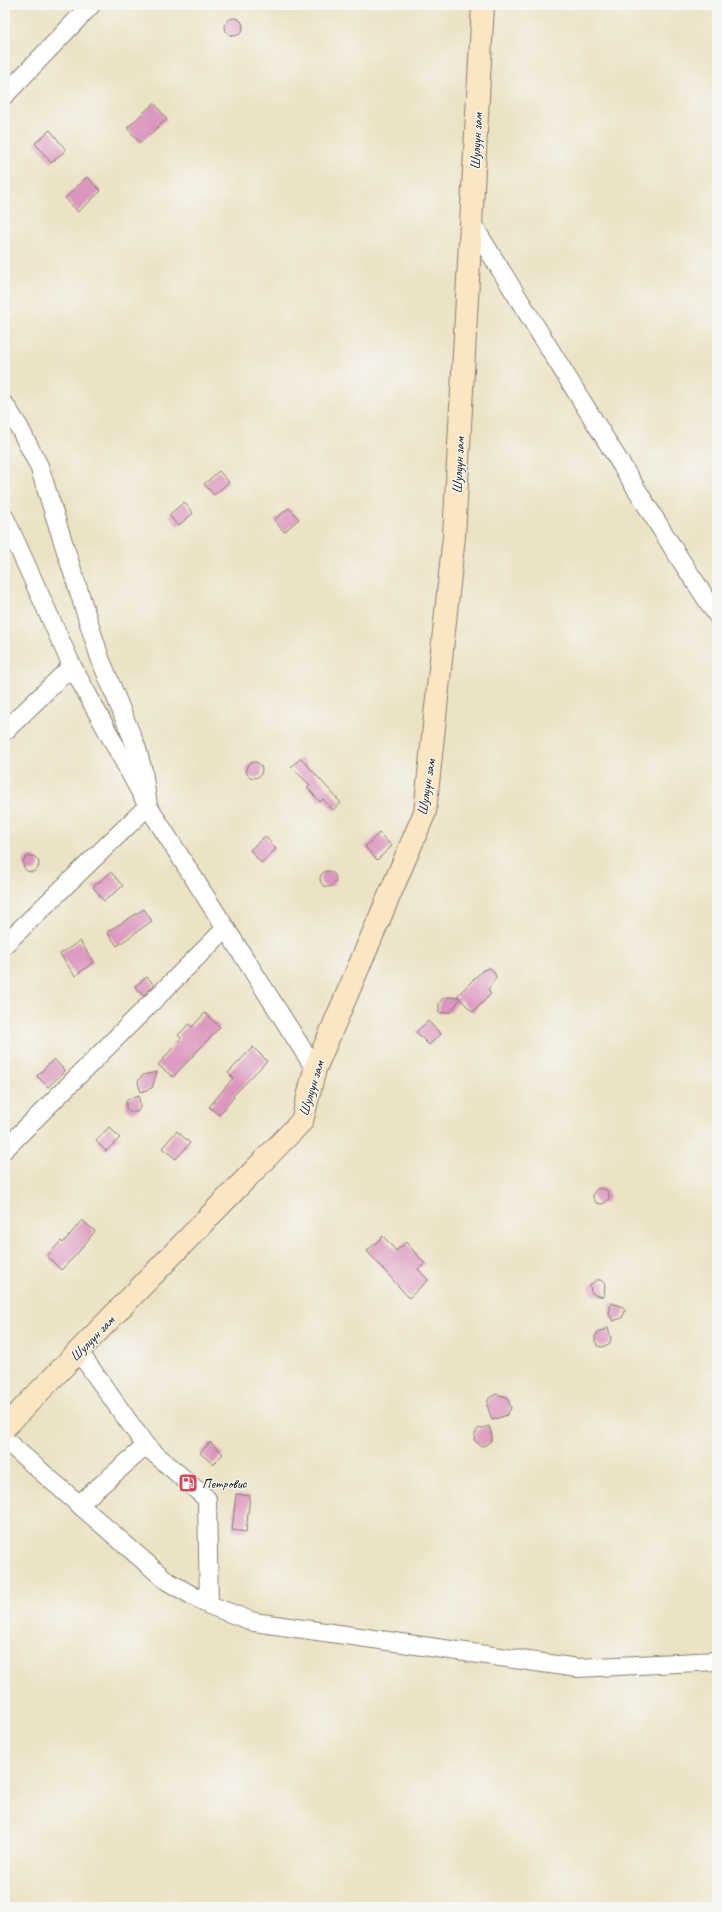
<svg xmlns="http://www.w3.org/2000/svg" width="722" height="1912" font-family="Caveat,sans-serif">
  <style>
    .building { fill: #dc95be }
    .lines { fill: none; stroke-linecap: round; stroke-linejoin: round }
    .street-casing { stroke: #847f70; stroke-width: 20 }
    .secondary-casing { stroke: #847f70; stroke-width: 24 }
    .street { stroke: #fff; stroke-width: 18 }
    .secondary { stroke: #fbe6c4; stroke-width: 22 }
    .labels { text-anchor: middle; stroke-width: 3; stroke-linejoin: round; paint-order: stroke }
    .street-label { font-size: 14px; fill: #1c1c1c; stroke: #f6f6f2 }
    .poi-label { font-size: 14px; fill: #1c1c1c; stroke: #f6f6f2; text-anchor: start }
  </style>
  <rect width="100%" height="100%" fill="#f6f6f2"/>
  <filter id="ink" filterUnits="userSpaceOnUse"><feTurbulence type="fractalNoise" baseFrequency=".025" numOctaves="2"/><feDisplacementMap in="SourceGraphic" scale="8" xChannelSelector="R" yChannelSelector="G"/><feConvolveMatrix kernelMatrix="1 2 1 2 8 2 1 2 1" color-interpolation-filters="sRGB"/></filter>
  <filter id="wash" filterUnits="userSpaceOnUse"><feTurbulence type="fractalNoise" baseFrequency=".012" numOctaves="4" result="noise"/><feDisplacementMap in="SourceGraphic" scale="16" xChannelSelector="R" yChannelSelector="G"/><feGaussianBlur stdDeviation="0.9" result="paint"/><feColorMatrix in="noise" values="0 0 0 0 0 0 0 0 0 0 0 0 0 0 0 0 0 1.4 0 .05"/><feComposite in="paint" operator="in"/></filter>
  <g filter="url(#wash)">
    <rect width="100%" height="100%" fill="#ece2c4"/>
    <g id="blocks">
      <path class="building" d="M225 27a9 9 0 1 1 18 0a9 9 0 1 1-18 0Z
        M 154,103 L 167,119 L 140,143 L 127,128 Z
        M 50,130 L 66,150 L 51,163 L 35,143 Z
        M 87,177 L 101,191 L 78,212 L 65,198 Z
        M 219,471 L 229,482 L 214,495 L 204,484 Z
        M 184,502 L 193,513 L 178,526 L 169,515 Z
        M 289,508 L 299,519 L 284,532 L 274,520 Z
        M 301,758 L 341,803 L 333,810 L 323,799 L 320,802 L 307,787 L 310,785 L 291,767 Z
        M246 770a8 8 0 1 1 16 0a8 8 0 1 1-16 0Z
        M 379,833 L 392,846 L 377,860 L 365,847 Z
        M 265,836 L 276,849 L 261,863 L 250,850 Z
        M23 864a8 8 0 1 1 16 0a8 8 0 1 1-16 0Z
        M320 879a8 8 0 1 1 16 0a8 8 0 1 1-16 0Z
        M 111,872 L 123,886 L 104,901 L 93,887 Z
        M 144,909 L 152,921 L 117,946 L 107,932 Z
        M 80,941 L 94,962 L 75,976 L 60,954 Z
        M 490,968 L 494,972 L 496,977 L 488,990 L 491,994 L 473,1012 L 460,999 L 451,1012 L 439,1013 L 439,1004 L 442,999 L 447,997 L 460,998 L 457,996 L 483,970 Z
        M 147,977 L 154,985 L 143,996 L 135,986 Z
        M 205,1013 L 220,1027 L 173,1077 L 158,1065 L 181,1038 L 178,1035 L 189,1024 L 192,1027 Z
        M 428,1021 L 441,1034 L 429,1045 L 416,1032 Z
        M 253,1047 L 267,1061 L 233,1096 L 234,1097 L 219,1115 L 209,1107 L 233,1078 L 228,1073 Z
        M 54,1059 L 65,1071 L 48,1087 L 37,1076 Z
        M 157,1072 L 152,1088 L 141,1092 L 138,1083 L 139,1079 L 143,1075 Z
        M 139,1095 L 140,1108 L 137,1112 L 129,1112 L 126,1108 L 126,1101 L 130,1098 Z
        M 109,1127 L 120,1138 L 106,1151 L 96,1141 Z
        M 177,1131 L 190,1143 L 176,1159 L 162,1148 Z
        M593 1196a8 8 0 1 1 16 0a8 8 0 1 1-16 0Z
        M 82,1220 L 95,1231 L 76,1255 L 61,1270 L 47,1256 L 61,1241 L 63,1243 Z
        M 383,1236 L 396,1251 L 406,1242 L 425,1264 L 418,1269 L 428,1280 L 409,1298 L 367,1251 Z
        M 596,1280 L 601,1280 L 605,1284 L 604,1297 L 595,1295 L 591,1292 L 590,1285 Z
        M 611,1303 L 623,1307 L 625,1311 L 622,1318 L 613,1321 L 609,1314 Z
        M 608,1328 L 611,1338 L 610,1343 L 603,1347 L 598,1346 L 595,1341 L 595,1336 L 599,1332 Z
        M 496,1394 L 507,1397 L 511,1408 L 507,1415 L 492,1420 L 487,1405 L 489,1398 Z
        M 489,1426 L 492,1436 L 491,1441 L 486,1445 L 481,1446 L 474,1440 L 475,1434 L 478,1429 Z
        M 210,1442 L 223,1454 L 213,1464 L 200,1453 Z
        M 236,1494 L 250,1496 L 246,1532 L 232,1530 Z"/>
    </g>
  </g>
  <g filter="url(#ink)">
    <use href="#blocks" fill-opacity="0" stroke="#847f70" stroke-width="1"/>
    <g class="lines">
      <g class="street-casing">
        <path id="street" d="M 5,95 L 91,5
          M 471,222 L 676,553 L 717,615
          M 5,405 L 19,427 L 39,466 L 100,658 L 137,749 L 143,771 L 148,806 L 5,944
          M 5,518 L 72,666 L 148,806 L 315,1069
          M 5,731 L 72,666
          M 5,1149 L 226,928
          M 79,1352 L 146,1446
          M 5,1440 L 167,1581 L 209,1605 L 254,1622 L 578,1668 L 717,1661
          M 79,1504 L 146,1446 L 207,1499 L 209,1605"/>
      </g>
      <g class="secondary-casing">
        <path id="secondary" d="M 5,1427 L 302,1121 L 315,1069 L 425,812 L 454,536 L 483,5"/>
      </g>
      <use href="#street" class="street"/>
      <use href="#secondary" class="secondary"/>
    </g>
  </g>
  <defs>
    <g id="fuel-square" transform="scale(1)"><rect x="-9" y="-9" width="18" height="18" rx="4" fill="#d1495b" stroke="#f6f6f2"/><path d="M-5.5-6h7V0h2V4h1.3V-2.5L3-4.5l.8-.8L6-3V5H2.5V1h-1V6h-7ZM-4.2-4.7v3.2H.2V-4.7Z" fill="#fff"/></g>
  </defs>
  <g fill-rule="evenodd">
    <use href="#fuel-square" x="188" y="1483"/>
  </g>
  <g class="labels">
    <g class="street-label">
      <text transform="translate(476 141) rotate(-87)" y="5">Шулуун зам</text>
      <text transform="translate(458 465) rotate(-87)" y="5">Шулуун зам</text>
      <text transform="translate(426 787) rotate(-81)" y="5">Шулуун зам</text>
      <text transform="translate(311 1088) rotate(-73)" y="5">Шулуун зам</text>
      <text transform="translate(92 1338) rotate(-46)" y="5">Шулуун зам</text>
    </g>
    <g class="poi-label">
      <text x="202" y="1488">Петровис</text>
    </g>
  </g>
  <rect width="722" height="1912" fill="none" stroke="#f6f6f2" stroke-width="20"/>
</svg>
